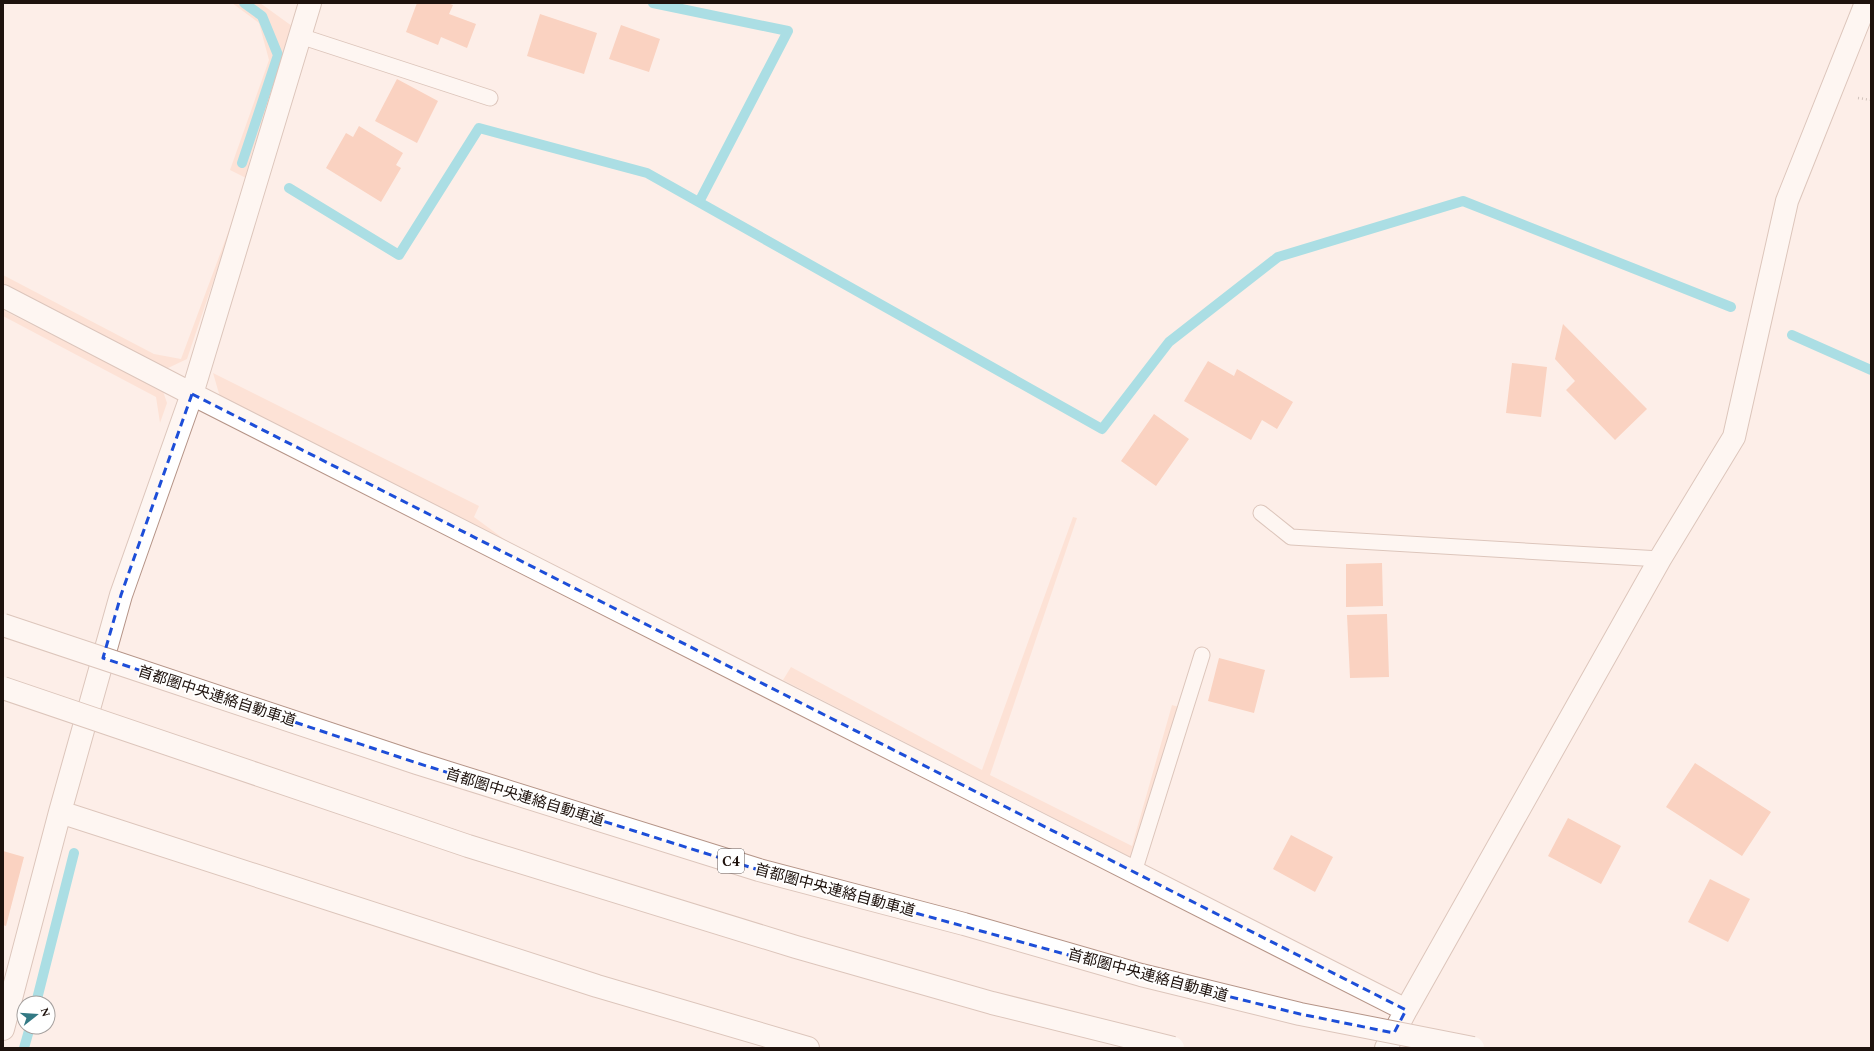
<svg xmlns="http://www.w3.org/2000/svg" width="1874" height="1051" font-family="Spectral,'Noto Sans JP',serif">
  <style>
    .green { fill: #fdd3c2 }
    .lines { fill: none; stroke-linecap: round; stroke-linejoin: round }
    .stream { stroke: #47cbdf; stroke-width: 10 }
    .building { fill: #f6af92 }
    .service-casing { stroke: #b59487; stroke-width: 17 }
    .minor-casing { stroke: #b59487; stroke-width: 24 }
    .path { stroke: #9b8e88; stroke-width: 2.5; stroke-dasharray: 1 3; stroke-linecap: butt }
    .service { stroke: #fff; stroke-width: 15 }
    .minor { stroke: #fff; stroke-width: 22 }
    .motorway-bridge-casing { stroke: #b59487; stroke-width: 24; stroke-linecap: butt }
    .motorway-bridge { stroke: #fff; stroke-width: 22 }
    .marked { fill: none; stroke: #1d4ed8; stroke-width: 3; stroke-dasharray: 8 5; stroke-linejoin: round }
    .labels { text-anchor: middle; stroke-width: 4; stroke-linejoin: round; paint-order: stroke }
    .shield { fill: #fff; stroke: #625956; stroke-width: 1 }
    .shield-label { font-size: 14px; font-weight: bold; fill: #1e120d }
    .street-label { font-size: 15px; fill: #1e120d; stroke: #fff }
  </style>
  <rect width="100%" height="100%" fill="#fdeee8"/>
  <path class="green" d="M 232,3 L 260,3 L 292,26 L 278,76 L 250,159 L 248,179 L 187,359 L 166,369 L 3,287 L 3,275 L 154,354 L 181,359 L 248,179 L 230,170 L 269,60 L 259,23 Z
    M 3,310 L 163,391 L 167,403 L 160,423 L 156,397 L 3,316 Z
    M 213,373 L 479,506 L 474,517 L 508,542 L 220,397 Z
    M 1073,517 L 1077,518 L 990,775 L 1132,846 L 1172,705 L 1179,707 L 1134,859 L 783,680 L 791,667 L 982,770 Z"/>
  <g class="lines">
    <path class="stream" d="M 653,3 L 788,31 L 699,202
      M 242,163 L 278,55 L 262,16 L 244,3
      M 289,188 L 399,255 L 479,128 L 647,173 L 1102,429 L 1169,342 L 1278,257 L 1463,201 L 1731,307
      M 1792,335 L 1871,370
      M 36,1003 L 74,853
      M 24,1048 L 30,1027"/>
  </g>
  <path class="building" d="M 417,3 L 447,3 L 453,5 L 449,14 L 476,24 L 467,48 L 441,37 L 438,45 L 406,32 Z
    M 540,14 L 597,33 L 584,74 L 527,56 Z
    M 621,25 L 660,39 L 649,72 L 609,59 Z
    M 397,79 L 438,101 L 417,143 L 375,121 Z
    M 359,126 L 403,153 L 396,165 L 401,168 L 381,202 L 326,168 L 346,133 L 353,137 Z
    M 1563,324 L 1647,409 L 1615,440 L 1566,390 L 1575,381 L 1555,359 Z
    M 1208,361 L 1234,376 L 1237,369 L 1293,402 L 1277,429 L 1262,420 L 1251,440 L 1184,401 Z
    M 1512,363 L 1547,367 L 1541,417 L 1506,413 Z
    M 1154,414 L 1189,439 L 1156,486 L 1121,461 Z
    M 1382,563 L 1383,606 L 1346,607 L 1346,564 Z
    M 1387,614 L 1389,677 L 1350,678 L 1347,615 Z
    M 1219,658 L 1265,670 L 1254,713 L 1208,701 Z
    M 1695,763 L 1771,812 L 1742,856 L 1666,807 Z
    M 1568,818 L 1621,846 L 1601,884 L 1548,856 Z
    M 1291,835 L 1333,857 L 1315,892 L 1273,869 Z
    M 3,851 L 24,857 L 6,926 L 3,925 Z
    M 1710,879 L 1750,899 L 1728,942 L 1688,922 Z"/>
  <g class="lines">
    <g class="service-casing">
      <path id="service" d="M 300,36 L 490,98
        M 1261,513 L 1291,537 L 1660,559
        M 1134,872 L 1202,655"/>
    </g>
    <g class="minor-casing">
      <path id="minor" d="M 3,296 L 192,394 L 1406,1010
        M 60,812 L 597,986 L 808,1048
        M 3,1029 L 60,812 L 121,595 L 192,394 L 310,3
        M 1386,1048 L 1406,1010 L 1660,559 L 1734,437 L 1787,201 L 1866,3"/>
    </g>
    <path class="path" d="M 1858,98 L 1871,100"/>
    <use href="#service" class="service"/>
    <use href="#minor" class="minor"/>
    <g class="motorway-bridge-casing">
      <path id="motorway-bridge" d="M 3,625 L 417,763 L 759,870 L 964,924 L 1141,975 L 1300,1014 L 1473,1048
        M 3,688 L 468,846 L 796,947 L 992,1003 L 1173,1048"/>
    </g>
    <use href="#motorway-bridge" class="motorway-bridge"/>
  </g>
  <path d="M0 0H1874V1051H0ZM 192,394 L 1406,1010 L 1394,1033 L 1300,1014 L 1141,975 L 759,870 L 417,763 L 103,658 L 121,595 Z" fill="#fdeee8" fill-opacity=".55" fill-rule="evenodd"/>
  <path class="marked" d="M 192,394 L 1406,1010 L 1394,1033 L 1300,1014 L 1141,975 L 759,870 L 417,763 L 103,658 L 121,595 Z"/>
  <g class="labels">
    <rect class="shield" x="718" y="849" width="26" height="24" rx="3"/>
    <g class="shield-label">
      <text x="731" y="866">C4</text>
    </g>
    <g class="street-label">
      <text transform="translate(217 696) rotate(18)" y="5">首都圏中央連絡自動車道</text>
      <text transform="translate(525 797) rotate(17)" y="5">首都圏中央連絡自動車道</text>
      <text transform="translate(835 890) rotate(15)" y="5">首都圏中央連絡自動車道</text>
      <text transform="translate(1148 975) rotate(15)" y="5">首都圏中央連絡自動車道</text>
    </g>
  </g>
  <rect width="1874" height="1051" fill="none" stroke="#1e120d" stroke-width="8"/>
  <g transform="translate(36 1015) rotate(73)"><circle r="19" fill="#ffffff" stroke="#a5a09e"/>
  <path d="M0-3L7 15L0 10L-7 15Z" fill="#337984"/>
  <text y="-6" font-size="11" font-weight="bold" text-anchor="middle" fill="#1e120d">N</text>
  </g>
</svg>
